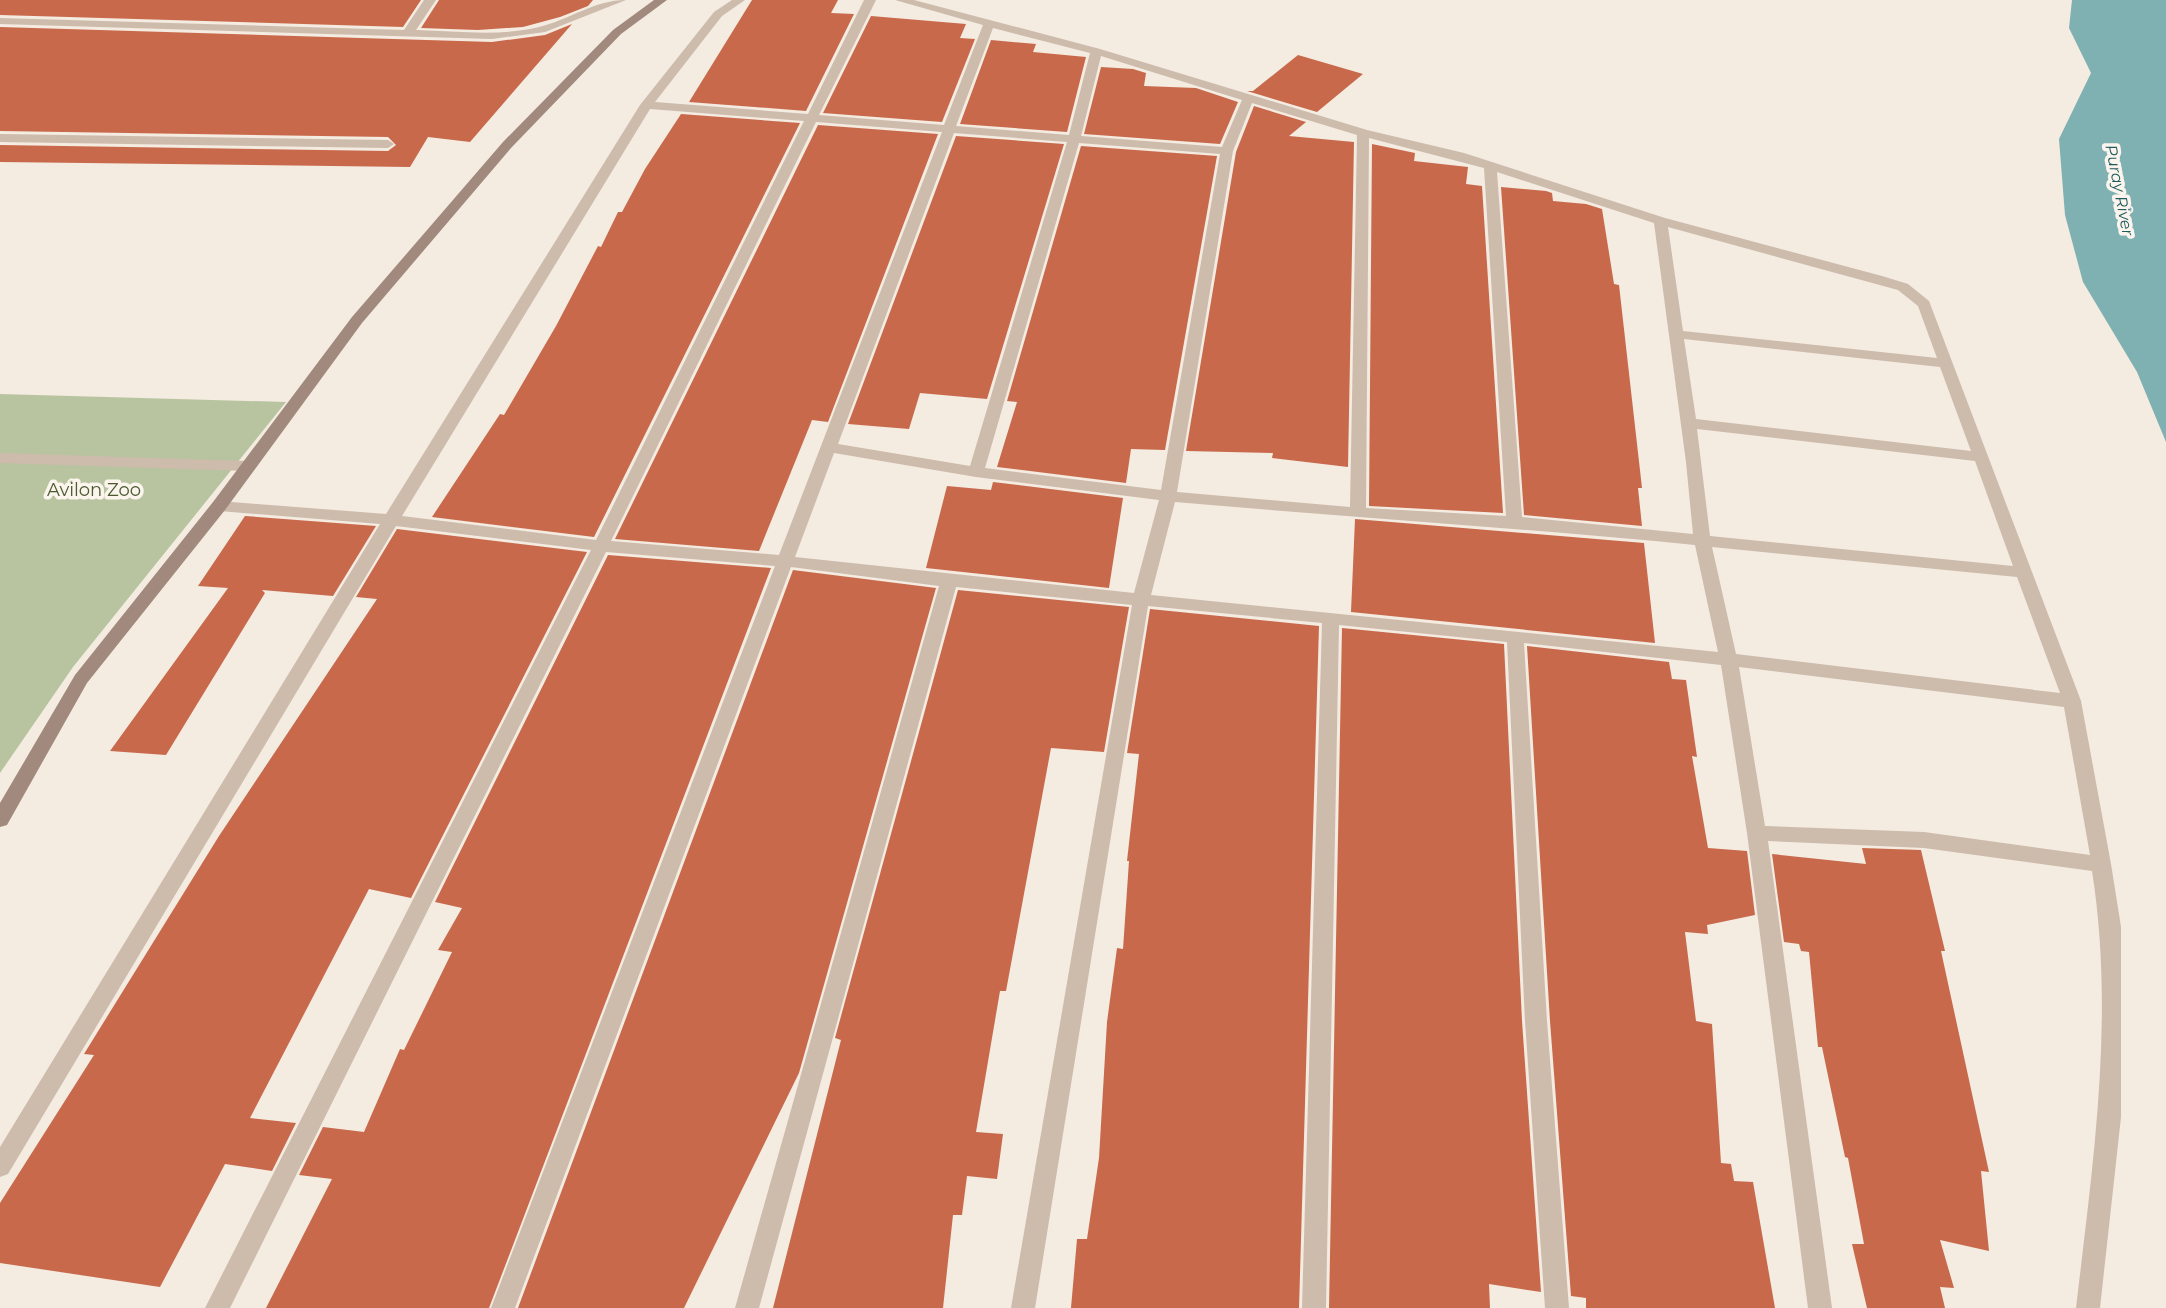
<svg xmlns="http://www.w3.org/2000/svg" width="2166" height="1308" font-family="Montserrat,sans-serif">
  <style>
    .green { fill: #b8c4a0 }
    .water { fill: #7fb0b2 }
    .building { fill: #c8694b }
    .lines { fill: none; stroke-linecap: round; stroke-linejoin: round }
    .lane { fill: #cdbbac; fill-rule: evenodd }
    .street { fill: #cdbbac; fill-rule: evenodd }
    .secondary { fill: #a18a7d; fill-rule: evenodd }
    .labels { text-anchor: middle; stroke-width: 7; stroke-linejoin: round; paint-order: stroke }
    .far-water-label { font-size: 16px; font-style: italic; fill: #1f5a5e; stroke: #fbf5ee }
    .park-label { font-size: 18px; fill: #4a5a2e; stroke: #fbf5ee }
  </style>
  <rect width="100%" height="100%" fill="#f4ebe1"/>
  <path class="green" d="M 0,394 L 286,402 L 73,667 L 0,773 Z"/>
  <path class="water" d="M 2072,0 L 2166,0 L 2166,442 L 2137,372 L 2083,282 L 2065,215 L 2059,139 L 2091,73 L 2069,28 Z"/>
  <path class="building" d="M 0,0 L 421,0 L 403,27 L 0,15 Z
    M 439,0 L 593,0 L 588,6 L 560,17 L 523,27 L 478,30 L 421,28 Z
    M 752,0 L 838,0 L 831,13 L 854,14 L 806,111 L 689,102 Z
    M 871,16 L 966,24 L 960,38 L 975,39 L 942,122 L 823,113 Z
    M 572,24 L 470,142 L 428,137 L 410,167 L 0,162 L 0,145 L 388,151 L 396,145 L 388,137 L 0,131 L 0,27 L 492,42 L 545,35 Z
    M 991,40 L 1036,44 L 1033,52 L 1086,57 L 1067,132 L 960,124 Z
    M 1298,55 L 1363,74 L 1317,112 L 1247,91 L 1253,91 Z
    M 1101,67 L 1133,69 L 1146,73 L 1144,86 L 1196,88 L 1238,102 L 1220,144 L 1084,134 Z
    M 1254,106 L 1306,122 L 1289,136 L 1354,142 L 1348,467 L 1272,458 L 1273,453 L 1186,451 L 1236,152 Z
    M 681,114 L 800,123 L 594,537 L 432,517 L 500,414 L 504,415 L 556,326 L 598,246 L 601,247 L 618,212 L 622,212 L 645,169 Z
    M 818,125 L 938,134 L 828,422 L 812,420 L 759,551 L 615,539 Z
    M 956,136 L 1064,144 L 987,399 L 920,393 L 909,429 L 848,424 Z
    M 1372,144 L 1415,153 L 1414,161 L 1468,167 L 1466,184 L 1482,186 L 1503,513 L 1369,506 Z
    M 1081,146 L 1217,156 L 1165,450 L 1131,449 L 1126,483 L 997,467 L 1017,402 L 1007,401 Z
    M 1501,187 L 1546,191 L 1552,193 L 1553,201 L 1586,204 L 1602,209 L 1614,284 L 1619,285 L 1642,488 L 1638,488 L 1642,526 L 1524,515 Z
    M 993,482 L 1123,498 L 1109,588 L 926,568 L 947,486 L 991,490 Z
    M 245,516 L 376,526 L 333,596 L 262,590 L 265,593 L 166,755 L 110,751 L 228,588 L 198,586 Z
    M 1355,519 L 1644,543 L 1655,643 L 1351,612 Z
    M 397,529 L 587,552 L 411,898 L 369,889 L 250,1118 L 296,1123 L 272,1171 L 225,1164 L 160,1287 L 0,1263 L 0,1203 L 94,1055 L 84,1054 L 219,836 L 377,599 L 356,597 Z
    M 608,555 L 771,568 L 489,1308 L 266,1308 L 332,1179 L 299,1175 L 323,1127 L 364,1132 L 400,1049 L 404,1050 L 452,952 L 438,950 L 462,908 L 435,902 Z
    M 793,570 L 936,588 L 799,1073 L 684,1308 L 518,1308 Z
    M 958,590 L 1129,607 L 1104,752 L 1051,748 L 1006,991 L 1000,991 L 976,1132 L 1003,1134 L 997,1179 L 967,1176 L 962,1215 L 953,1215 L 943,1308 L 773,1308 L 841,1040 L 835,1038 Z
    M 1150,609 L 1319,626 L 1299,1308 L 1071,1308 L 1077,1239 L 1087,1239 L 1099,1158 L 1107,1022 L 1117,948 L 1123,949 L 1129,861 L 1127,861 L 1139,754 L 1127,753 Z
    M 1342,628 L 1504,644 L 1522,1021 L 1541,1292 L 1489,1284 L 1490,1308 L 1329,1308 Z
    M 1527,646 L 1669,662 L 1672,679 L 1686,680 L 1697,757 L 1692,756 L 1708,848 L 1747,851 L 1755,915 L 1707,925 L 1708,934 L 1685,932 L 1696,1021 L 1712,1024 L 1721,1163 L 1731,1164 L 1734,1181 L 1753,1182 L 1775,1308 L 1586,1308 L 1586,1298 L 1571,1296 L 1550,1021 Z
    M 1862,848 L 1921,850 L 1945,951 L 1941,951 L 1989,1172 L 1981,1171 L 1989,1251 L 1940,1240 L 1954,1288 L 1940,1287 L 1945,1308 L 1867,1308 L 1852,1244 L 1864,1244 L 1848,1158 L 1845,1157 L 1822,1047 L 1818,1047 L 1809,952 L 1801,951 L 1799,944 L 1784,942 L 1772,854 L 1866,864 Z"/>
  <g class="lines">
    <path class="lane" d="M 0,453 L 248,461 L 256,466 L 248,471 L 0,463 Z"/>
    <path class="street" d="M 424,0 L 436,0 L 416,30 C 456,31 499,37 539,27 C 569,20 594,0 626,0 L 545,32 L 492,39 L 0,24 L 0,18 L 404,30 Z
      M 732,0 L 745,0 L 722,16 L 655,102 L 808,114 L 864,0 L 876,0 L 819,115 L 944,125 L 983,25 L 895,0 L 914,0 L 1100,49 L 1367,130 L 1464,153 L 1665,218 L 1882,276 L 1908,284 L 1929,301 L 2081,701 L 2111,864 L 2121,927 L 2121,1117 L 2100,1308 L 2076,1308 C 2093,1163 2115,1016 2092,871 L 1924,848 L 1768,841 L 1832,1308 L 1808,1308 L 1747,833 L 1721,665 L 1524,643 L 1547,1021 L 1569,1308 L 1545,1308 L 1525,1021 L 1507,642 L 1339,625 L 1326,1308 L 1302,1308 L 1322,623 L 1148,606 L 1035,1308 L 1011,1308 L 1132,605 L 956,587 L 759,1308 L 735,1308 L 939,586 L 791,567 L 515,1308 L 491,1308 L 775,566 L 606,552 L 230,1308 L 205,1308 L 591,550 L 396,526 L 8,1174 L 0,1177 L 0,1147 L 380,524 L 219,511 L 211,506 L 219,501 L 386,514 L 640,105 L 714,12 ZM 993,28 L 1090,53 L 1069,135 L 956,126 ZM 1101,56 L 1242,100 L 1222,147 L 1081,136 ZM 1252,103 L 1357,135 L 1350,507 L 1177,492 L 1233,151 ZM 650,109 L 804,121 L 596,540 L 402,516 ZM 816,122 L 942,132 L 779,555 L 611,541 ZM 954,133 L 1067,142 L 970,466 L 838,444 ZM 1369,138 L 1484,168 L 1506,516 L 1366,508 ZM 1079,143 L 1220,154 L 1161,490 L 985,468 ZM 1497,172 L 1654,223 L 1686,462 L 1693,534 L 1522,517 ZM 1668,227 L 1898,290 L 1918,306 L 1937,358 L 1683,331 ZM 1684,339 L 1940,367 L 1971,451 L 1696,419 ZM 1697,429 L 1975,461 L 2013,566 L 1710,536 ZM 834,453 L 976,477 L 1159,500 L 1134,593 L 795,557 ZM 1175,502 C 1348,517 1522,528 1695,545 L 1718,652 L 1151,595 ZM 1712,547 L 2017,577 L 2060,693 L 1736,654 ZM 1739,667 L 2064,707 L 2090,855 L 1924,832 L 1765,826 Z
      M 0,134 L 388,140 L 394,144 L 388,148 L 0,142 Z"/>
    <path class="secondary" d="M 654,0 L 667,0 L 621,34 L 511,148 L 362,323 L 225,510 L 87,683 L 7,825 L 0,827 L 0,803 L 75,675 L 213,502 L 352,317 L 503,142 L 613,30 Z"/>
  </g>
  <g class="labels">
    <g class="far-water-label">
      <text transform="translate(2120 190) rotate(79)" y="6">Puray River</text>
    </g>
    <g class="park-label">
      <text x="94" y="496">Avilon Zoo</text>
    </g>
  </g>
</svg>
